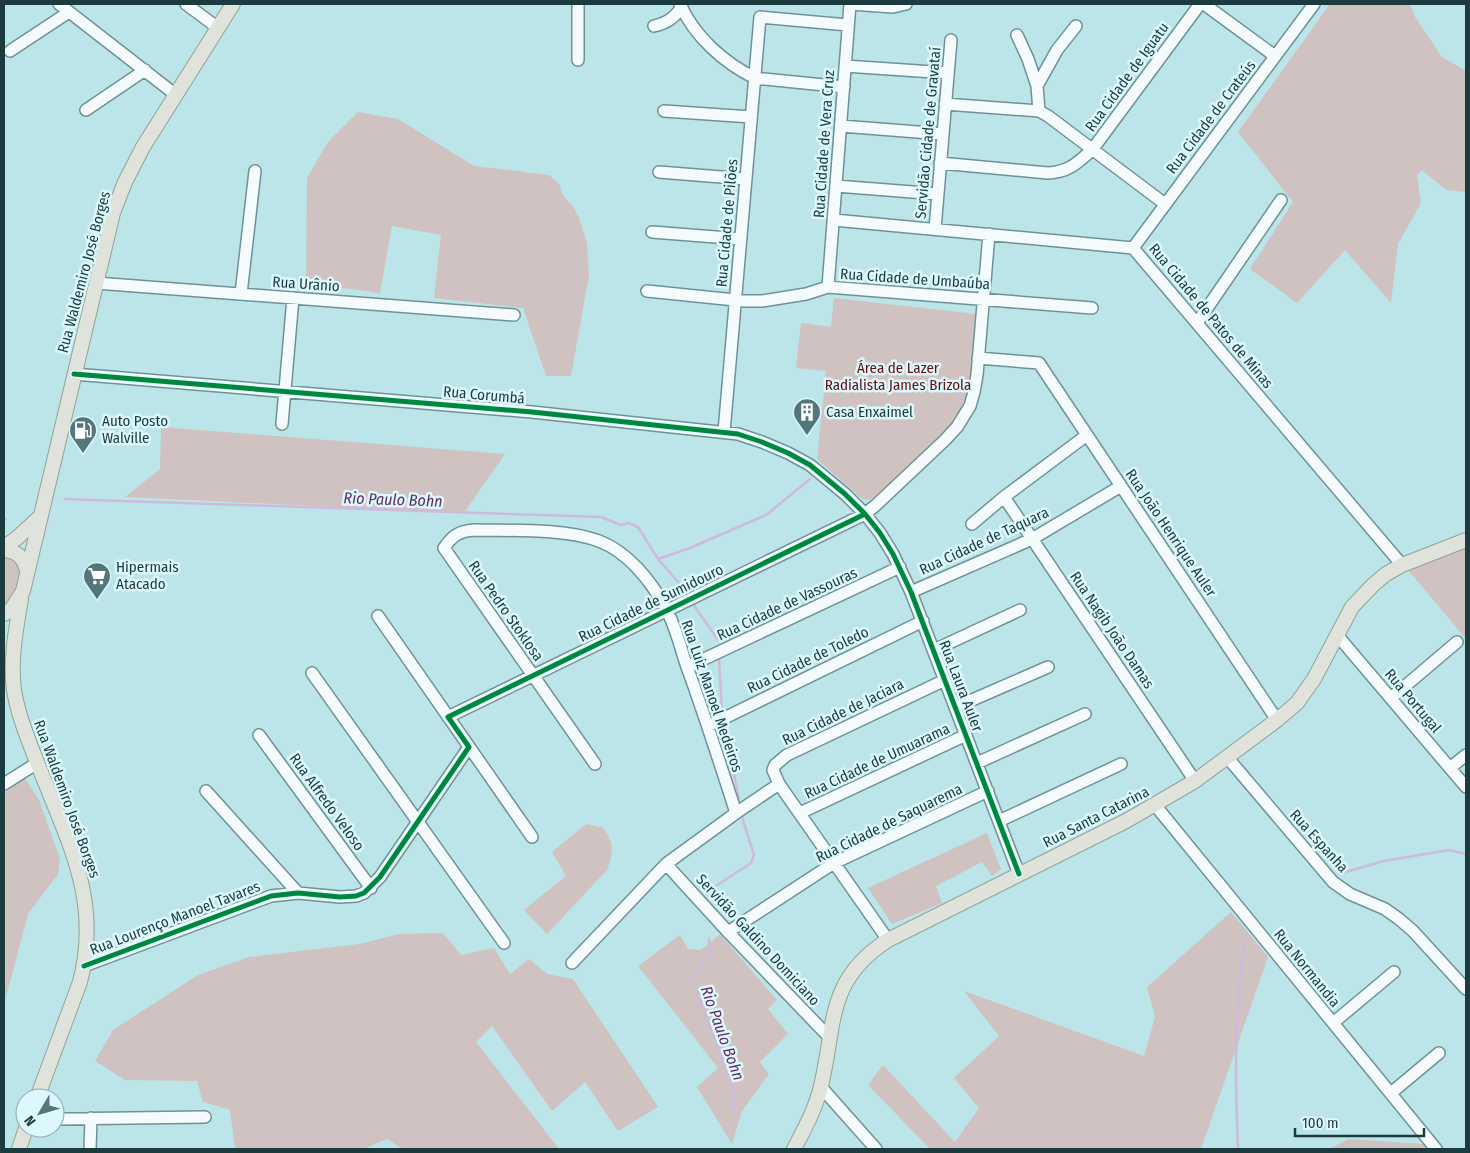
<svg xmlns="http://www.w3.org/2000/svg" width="1470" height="1153" font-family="'Fira Sans Condensed',sans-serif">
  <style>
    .green { fill: #cfc2c0 }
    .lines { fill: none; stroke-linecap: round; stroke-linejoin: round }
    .stream { stroke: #cfbade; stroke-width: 2.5 }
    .minor-casing { stroke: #6f9295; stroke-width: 14 }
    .major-casing { stroke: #93a295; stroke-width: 16 }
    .minor { stroke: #f5fbfc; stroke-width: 11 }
    .major { stroke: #e0e3db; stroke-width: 14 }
    .cycleway-casing { stroke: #dcf8fc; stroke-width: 8 }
    .cycleway { stroke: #00873e; stroke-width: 5 }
    .labels { text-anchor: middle; stroke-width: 5; stroke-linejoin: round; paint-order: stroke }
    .street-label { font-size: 15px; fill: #1c3b3f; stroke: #dcf8fc }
    .park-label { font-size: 15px; fill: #631012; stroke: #dcf8fc }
    .poi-label { font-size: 15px; fill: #1c3b3f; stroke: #dcf8fc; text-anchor: start }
    .water-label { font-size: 16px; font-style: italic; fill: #622a65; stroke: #dcf8fc }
  </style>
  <rect width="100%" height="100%" fill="#bbe5e9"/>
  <path class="green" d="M 1330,4 L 1410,4 L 1415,17 L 1442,57 L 1466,71 L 1466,192 L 1446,190 L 1422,170 L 1417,175 L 1421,203 L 1398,244 L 1391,303 L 1345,250 L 1297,303 L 1250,269 L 1293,202 L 1238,132 Z
    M 358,112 L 398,119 L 474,166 L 549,175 L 559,184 L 564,197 L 572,205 L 579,218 L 587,243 L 589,275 L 571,376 L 546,376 L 523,308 L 434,298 L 441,235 L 392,226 L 380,293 L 306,283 L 307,178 L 328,142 Z
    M 834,298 L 976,314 C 973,343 973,373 964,401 C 953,434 899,474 873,498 L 867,500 L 862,499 L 817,459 L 826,371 L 796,368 L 801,323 L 831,327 Z
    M 161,427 L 505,454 L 464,513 L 125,497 L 160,469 Z
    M 1466,545 L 1466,639 L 1409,571 Z
    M 4,556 C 27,561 24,583 13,599 C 11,602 7,604 4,607 Z
    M 25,778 L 39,800 L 60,859 L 58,874 L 28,914 L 4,1005 L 4,793 Z
    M 586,824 L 599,827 L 601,826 C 615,842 614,851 607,870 L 547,934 L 524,910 L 566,876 L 552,852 Z
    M 987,833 L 1001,869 L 992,876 L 982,862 L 936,886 L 942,903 L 892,924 L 868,888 Z
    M 1231,912 L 1268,957 L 1201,1149 L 930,1149 L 868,1085 L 883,1065 L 955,1142 L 979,1108 L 954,1078 L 999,1036 L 964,991 L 1144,1056 L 1155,1017 L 1147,987 Z
    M 443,933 L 461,955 L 494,948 L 510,974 L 529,959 L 547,974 L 573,979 L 658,1107 L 618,1131 L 585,1082 L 552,1111 L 492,1026 L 476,1042 L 559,1149 L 403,1149 L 387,1139 L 363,1149 L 235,1149 L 230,1110 L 203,1102 L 197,1081 L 125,1080 L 95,1061 L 113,1030 L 198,975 L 249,957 L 360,944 L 399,934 Z
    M 720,934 L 777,1000 L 768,1009 L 788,1034 L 760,1062 L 769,1074 L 742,1111 L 732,1144 L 697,1087 L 718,1068 L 638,966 L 680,935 L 688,949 L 701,950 Z
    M 1349,1139 L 1424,1144 L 1428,1149 L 1329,1149 Z"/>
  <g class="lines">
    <path class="stream" d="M 65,499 L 601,517 L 621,525 L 629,523 L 638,527 L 658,559 L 686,591
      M 4,519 L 6,519
      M 658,559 L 690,548 L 766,515 L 810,479
      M 693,604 L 718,640
      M 719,660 L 722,712
      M 725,726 L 739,800
      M 1339,874 L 1384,861 L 1449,850 L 1466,854
      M 708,891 L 751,863 L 754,855 L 742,817
      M 709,939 L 710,955 L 690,978 L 733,1084 L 734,1113
      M 1238,1149 C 1235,1079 1234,1010 1245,940"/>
    <g class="minor-casing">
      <path id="minor" d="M 59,4 L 176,95
        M 186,4 L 218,28
        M 680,4 C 694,36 724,63 755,78 L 844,87
        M 850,4 L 893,7 L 906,4
        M 1204,4 L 1275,56
        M 654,26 C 667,23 674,18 682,7
        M 1017,35 L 1028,59 L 1037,86
        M 10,51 L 69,12
        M 578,60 L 578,4
        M 845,66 L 948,73
        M 945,104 L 1039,111 L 1048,116 L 1165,204
        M 86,110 L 145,70
        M 664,111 L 751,117
        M 1039,111 L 1037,86 L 1057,50 L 1076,26
        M 841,126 L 943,134
        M 940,163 L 1048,173 C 1069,172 1077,163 1092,150 L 1200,4
        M 659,172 L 746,179
        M 836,186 L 938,194
        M 834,220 L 1133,248 L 1402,565
        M 935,229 L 951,40
        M 652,232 L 741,239
        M 1133,248 L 1314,4
        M 96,283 L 514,315
        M 828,287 L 850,4
        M 647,291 L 745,301 L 762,301 L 806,294 L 828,287 L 1092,308
        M 241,294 L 255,171
        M 1197,323 L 1281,200
        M 978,358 L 1039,363 L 1277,720
        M 74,374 L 532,412 L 738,434 L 762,442 L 788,453 L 810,465 L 845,494 L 865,514 L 880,533 L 893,554 L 911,592 L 1019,874
        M 282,424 L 293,298
        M 724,432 L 760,17 L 848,25
        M 1004,497 L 1195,781
        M 972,524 L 1004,497 L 1087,435
        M 911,592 L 1032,539 L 1121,486
        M 378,616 L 532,837
        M 1337,635 L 1466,787
        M 934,650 L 1020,610
        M 687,667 L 900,567
        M 312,673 L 504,943
        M 1391,698 L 1457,642
        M 956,707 L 1048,667
        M 448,717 L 865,514 L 876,505 L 945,440 L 957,427 L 970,406 L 974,392 L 977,375 L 989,234
        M 708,726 L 923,621
        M 259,735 L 371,888
        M 1227,757 L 1333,882 L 1350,894 L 1385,909 L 1399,919 L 1413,931 L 1466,989
        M 977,763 L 1085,714
        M 595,764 L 444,548 C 452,536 459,531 474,530 C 512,531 563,528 599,541 C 628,552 651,581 665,607 C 675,624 680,646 686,664 C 704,713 720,763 736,813
        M 1450,768 L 1466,755
        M 4,784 L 37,763
        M 206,791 L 298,893
        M 1155,805 L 1436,1149
        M 800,813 L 966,735
        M 999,821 L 1121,764
        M 666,864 L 728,932 L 829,1037
        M 728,932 L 834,863 L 988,791
        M 888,940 L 779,784 L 773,770 L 775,765 L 787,755 L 945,680
        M 572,963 L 666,864 L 736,813 L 779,784
        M 84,966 L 271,896 L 298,893 L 340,897 L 356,896 L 364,893 L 380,877 L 469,747
        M 1333,1023 L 1394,972
        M 821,1087 L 876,1149
        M 1391,1093 L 1439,1053
        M 55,1119 L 205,1117
        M 90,1149 L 91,1118"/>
    </g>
    <g class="major-casing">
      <path id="major" d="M 4,547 L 17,538 L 41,516
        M 4,550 C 18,551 24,558 27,571
        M 21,599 C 16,629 10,660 14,690 C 18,715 28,739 37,762 C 66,838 102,898 80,982 L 37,1098
        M 4,614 L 11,610 L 23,591 L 113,213 L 125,182 L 143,147 L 233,4
        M 19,1149 L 26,1128
        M 794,1149 C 804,1130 816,1108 821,1086 C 836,1023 826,980 888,940 L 1126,821 L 1195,781 L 1277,720 L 1297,703 L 1314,679 L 1352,607 L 1373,585 L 1386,574 L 1402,565 L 1466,540"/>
    </g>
    <use href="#minor" class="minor"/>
    <use href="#major" class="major"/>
    <g class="cycleway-casing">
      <path id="cycleway" d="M 74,374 L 532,412 L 738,434 L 762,442 L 788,453 L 810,465 L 845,494 L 865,514 L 880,533 L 893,554 L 911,592 L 1019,874
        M 84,966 L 271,896 L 298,893 L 340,897 L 356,896 L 364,893 L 380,877 L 469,747 L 448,717 L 865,514"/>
    </g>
    <use href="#cycleway" class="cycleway"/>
  </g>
  <defs>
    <g id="building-pin" transform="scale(1.4375)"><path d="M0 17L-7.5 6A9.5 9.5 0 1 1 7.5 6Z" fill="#54767a" stroke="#dcf8fc"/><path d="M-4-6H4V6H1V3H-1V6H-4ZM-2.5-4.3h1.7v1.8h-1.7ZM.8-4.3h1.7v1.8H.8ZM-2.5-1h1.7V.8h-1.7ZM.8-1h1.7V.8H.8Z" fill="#fff"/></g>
    <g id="fuel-pin" transform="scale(1.4375)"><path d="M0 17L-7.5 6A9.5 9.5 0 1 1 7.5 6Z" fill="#54767a" stroke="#dcf8fc"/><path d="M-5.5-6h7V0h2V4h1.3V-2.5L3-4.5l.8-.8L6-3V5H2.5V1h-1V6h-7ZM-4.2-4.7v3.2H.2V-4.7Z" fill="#fff"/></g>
    <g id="supermarket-pin" transform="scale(1.4375)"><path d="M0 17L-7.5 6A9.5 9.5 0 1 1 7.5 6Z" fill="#54767a" stroke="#dcf8fc"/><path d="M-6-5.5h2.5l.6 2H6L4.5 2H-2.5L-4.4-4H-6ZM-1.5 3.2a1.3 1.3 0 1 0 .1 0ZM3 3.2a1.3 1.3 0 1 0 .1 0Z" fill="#fff"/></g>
  </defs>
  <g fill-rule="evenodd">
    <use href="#building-pin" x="807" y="412"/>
    <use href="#fuel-pin" x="83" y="430"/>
    <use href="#supermarket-pin" x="97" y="576"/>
  </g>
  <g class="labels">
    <g class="street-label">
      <text transform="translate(1127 77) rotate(-54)" y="5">Rua Cidade de Iguatu</text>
      <text transform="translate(1211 117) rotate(-53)" y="5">Rua Cidade de Crateús</text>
      <text transform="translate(928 133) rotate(-85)" y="5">Servidão Cidade de Gravataí</text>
      <text transform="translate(824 144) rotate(-86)" y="5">Rua Cidade de Vera Cruz</text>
      <text transform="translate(727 223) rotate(-85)" y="5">Rua Cidade de Pilões</text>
      <text transform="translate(84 272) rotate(-75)" y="5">Rua Waldemiro José Borges</text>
      <text transform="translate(915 279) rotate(4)" y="5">Rua Cidade de Umbaúba</text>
      <text transform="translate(306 284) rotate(4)" y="5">Rua Urânio</text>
      <text transform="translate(1211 316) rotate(50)" y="5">Rua Cidade de Patos de Minas</text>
      <text transform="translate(484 395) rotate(5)" y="5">Rua Corumbá</text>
      <text transform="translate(1171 533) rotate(56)" y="5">Rua João Henrique Auler</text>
      <text transform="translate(984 541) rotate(-25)" y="5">Rua Cidade de Taquara</text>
      <text transform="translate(651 603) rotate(-26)" y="5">Rua Cidade de Sumidouro</text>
      <text transform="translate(787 604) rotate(-25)" y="5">Rua Cidade de Vassouras</text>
      <text transform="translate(506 611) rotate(55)" y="5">Rua Pedro Stoklosa</text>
      <text transform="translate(1112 630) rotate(56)" y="5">Rua Nagib João Damas</text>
      <text transform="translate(808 660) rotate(-26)" y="5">Rua Cidade de Toledo</text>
      <text transform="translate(961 686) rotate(69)" y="5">Rua Laura Auler</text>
      <text transform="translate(712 696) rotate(71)" y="5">Rua Luiz Manoel Medeiros</text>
      <text transform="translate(1413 701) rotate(50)" y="5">Rua Portugal</text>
      <text transform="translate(843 712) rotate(-26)" y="5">Rua Cidade de Jaciara</text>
      <text transform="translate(877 761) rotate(-25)" y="5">Rua Cidade de Umuarama</text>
      <text transform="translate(67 799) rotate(70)" y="5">Rua Waldemiro José Borges</text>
      <text transform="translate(327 802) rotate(54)" y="5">Rua Alfredo Veloso</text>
      <text transform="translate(1096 817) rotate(-27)" y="5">Rua Santa Catarina</text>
      <text transform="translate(889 823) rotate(-26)" y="5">Rua Cidade de Saquarema</text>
      <text transform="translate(1319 841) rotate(48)" y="5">Rua Espanha</text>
      <text transform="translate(175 918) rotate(-21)" y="5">Rua Lourenço Manoel Tavares</text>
      <text transform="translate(758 940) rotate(47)" y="5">Servidão Galdino Domiciano</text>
      <text transform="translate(1307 968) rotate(51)" y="5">Rua Normandia</text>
    </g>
    <g class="park-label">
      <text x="898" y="373">Área de Lazer<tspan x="898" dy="17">Radialista James Brizola</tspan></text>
    </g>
    <g class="poi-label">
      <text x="826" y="417">Casa Enxaimel</text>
      <text x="102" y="426">Auto Posto<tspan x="102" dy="17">Walville</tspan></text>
      <text x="116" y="572">Hipermais<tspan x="116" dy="17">Atacado</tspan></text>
    </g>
    <g class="water-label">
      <text transform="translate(393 499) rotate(2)" y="6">Rio Paulo Bohn</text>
      <text transform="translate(723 1033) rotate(70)" y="6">Rio Paulo Bohn</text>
    </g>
  </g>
  <rect width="1470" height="1153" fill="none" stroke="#1c3b3f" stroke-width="10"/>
  <g transform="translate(40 1113) rotate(232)"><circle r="24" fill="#dcf8fc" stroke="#8facb0"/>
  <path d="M0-4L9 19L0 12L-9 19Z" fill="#54767a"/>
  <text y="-8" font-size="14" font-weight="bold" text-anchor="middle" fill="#1c3b3f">N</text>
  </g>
  <path d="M1295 1128v8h129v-8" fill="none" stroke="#1c3b3f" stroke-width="2.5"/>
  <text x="1302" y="1128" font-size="15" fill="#1c3b3f" stroke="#dcf8fc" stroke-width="4" paint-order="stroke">100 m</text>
</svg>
